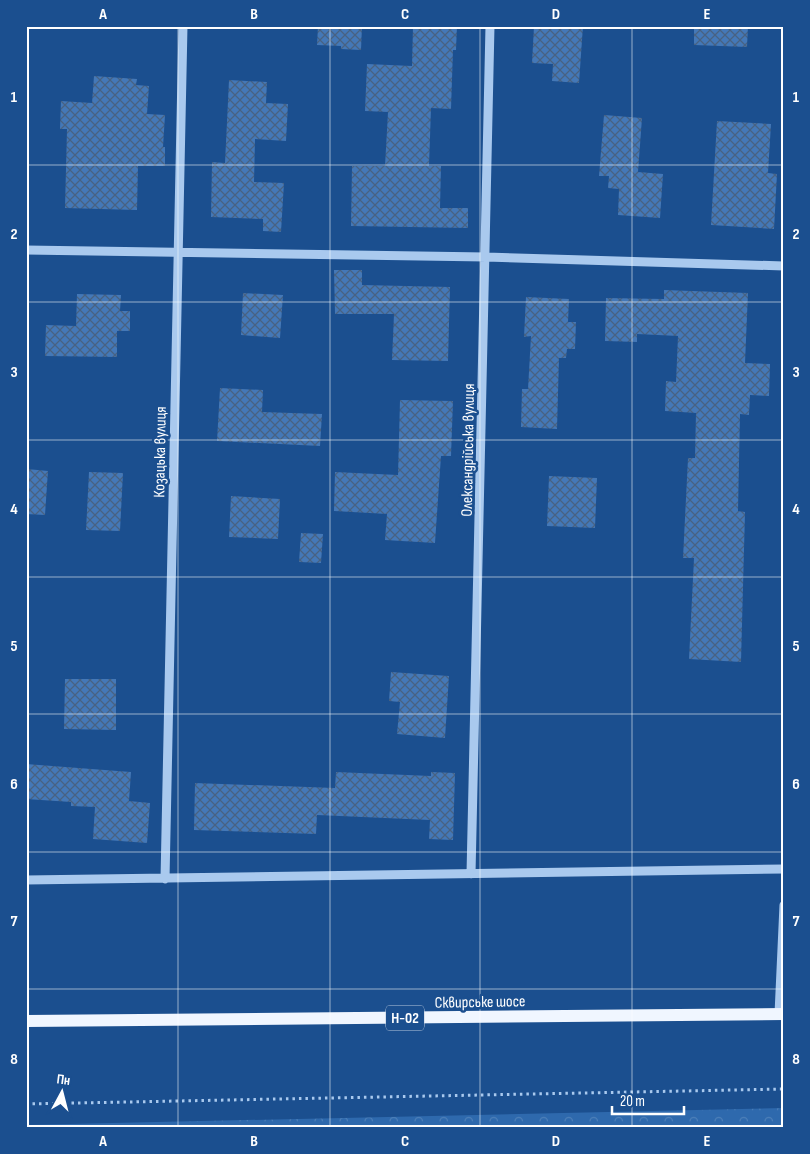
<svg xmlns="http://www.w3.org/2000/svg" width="810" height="1154" font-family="'Sofia Sans Condensed',sans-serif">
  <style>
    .park { fill: url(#park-crowns) }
    .building { fill: url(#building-cross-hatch) }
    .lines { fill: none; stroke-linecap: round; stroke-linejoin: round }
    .path { stroke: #a9c9ee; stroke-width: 3; stroke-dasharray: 2.5 4; stroke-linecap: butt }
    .minor { stroke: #a9c9ee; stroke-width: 9 }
    .major { stroke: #f0f6ff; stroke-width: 12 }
    .grid { fill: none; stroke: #fff; stroke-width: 1; stroke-opacity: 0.55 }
    .labels { text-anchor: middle; stroke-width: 5; stroke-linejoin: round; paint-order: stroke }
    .shield { fill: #1b4f8f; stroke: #bbcadd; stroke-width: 1 }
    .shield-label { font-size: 15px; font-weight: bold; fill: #fff }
    .street-label { font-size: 16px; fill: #fff; stroke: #1b4f8f }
    .neatline { fill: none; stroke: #fff; stroke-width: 2 }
    .grid-label { font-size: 16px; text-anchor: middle; font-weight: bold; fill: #fff }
  </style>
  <defs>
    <pattern id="park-crowns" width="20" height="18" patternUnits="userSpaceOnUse" patternTransform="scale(1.25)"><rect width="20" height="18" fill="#2e69ad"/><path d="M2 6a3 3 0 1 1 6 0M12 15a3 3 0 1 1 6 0" fill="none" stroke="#4d80b9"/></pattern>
    <pattern id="building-cross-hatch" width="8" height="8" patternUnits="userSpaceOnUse" patternTransform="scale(1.25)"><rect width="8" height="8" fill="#4478b7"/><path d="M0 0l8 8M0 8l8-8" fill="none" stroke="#486282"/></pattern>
  </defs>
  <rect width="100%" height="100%" fill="#1b4f8f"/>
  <path class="park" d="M 784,1108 L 784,1128 L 26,1128 L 26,1125 Z"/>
  <path class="building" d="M 318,26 L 362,26 L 361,50 L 341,49 L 341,46 L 317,45 Z
    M 413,26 L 457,26 L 456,50 L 453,50 L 451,109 L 431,108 L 429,166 L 441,166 L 440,208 L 468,208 L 468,228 L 351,226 L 352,166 L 385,166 L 388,112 L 365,111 L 367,64 L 412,66 Z
    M 534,26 L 583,26 L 579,83 L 552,81 L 553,64 L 532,63 Z
    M 694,26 L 748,26 L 747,47 L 694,45 Z
    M 94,76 L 137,79 L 136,85 L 149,86 L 147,114 L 165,115 L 163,147 L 165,147 L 165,166 L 138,166 L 137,210 L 65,208 L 67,129 L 60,129 L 61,101 L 92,103 Z
    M 229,80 L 267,82 L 266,103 L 288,104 L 286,141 L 255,139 L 254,182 L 284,183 L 281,232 L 263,231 L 263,219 L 211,217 L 212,162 L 225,163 Z
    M 604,115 L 642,118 L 638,172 L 663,174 L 660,218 L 618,215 L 619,189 L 608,188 L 609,176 L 599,176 Z
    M 717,121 L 771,124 L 768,173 L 777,174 L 774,229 L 711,225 Z
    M 334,270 L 362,270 L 362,285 L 450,287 L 448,361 L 392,360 L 394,314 L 335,314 Z
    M 664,290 L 748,293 L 745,363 L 770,364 L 769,396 L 750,395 L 749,415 L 740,414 L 738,511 L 745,512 L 741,662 L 689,659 L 694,558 L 683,558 L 688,458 L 695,458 L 696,413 L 665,411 L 666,381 L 676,382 L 678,336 L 637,334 L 637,342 L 605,341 L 606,298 L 664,299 Z
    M 243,293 L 283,295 L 280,338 L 241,335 Z
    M 77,294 L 121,295 L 120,311 L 130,311 L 130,331 L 117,331 L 117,357 L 45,356 L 46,325 L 76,326 Z
    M 526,297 L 569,299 L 568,322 L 576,322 L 575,349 L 567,349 L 566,358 L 559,358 L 557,429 L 521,427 L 522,389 L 528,389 L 531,336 L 524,337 Z
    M 220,388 L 263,390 L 262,412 L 322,414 L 320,446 L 217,441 Z
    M 400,400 L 453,401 L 451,456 L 441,456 L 435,543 L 385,540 L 387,514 L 334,511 L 335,472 L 398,475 Z
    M 27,469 L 48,471 L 45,515 L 26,514 Z
    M 89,472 L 123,473 L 120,531 L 86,530 Z
    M 549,476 L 597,478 L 595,528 L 547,526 Z
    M 231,496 L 280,499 L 278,539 L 229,537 Z
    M 301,533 L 323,534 L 321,563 L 299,562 Z
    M 391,672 L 449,676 L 445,738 L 397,734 L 400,702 L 389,701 Z
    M 65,679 L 116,679 L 116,730 L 64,729 Z
    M 26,764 L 131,772 L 129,801 L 150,803 L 147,843 L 93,839 L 95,807 L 71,806 L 71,802 L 26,799 Z
    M 336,772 L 431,776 L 431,772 L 455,773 L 453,840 L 429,839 L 430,820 L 317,815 L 316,834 L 194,830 L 195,783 L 335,788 Z"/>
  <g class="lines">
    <path class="path" d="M 26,1104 L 784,1089"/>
    <path class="minor" d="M 26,250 L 486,257 L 784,266
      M 471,874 L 490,26
      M 165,879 L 183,26
      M 26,880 L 784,869
      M 779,1014 L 784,905"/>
    <path class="major" d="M 26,1021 L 784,1014"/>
  </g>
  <path class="grid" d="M 178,26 L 178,1128M 330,26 L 330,1128M 480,26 L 480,1128M 632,26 L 632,1128M 26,165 L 784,165M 26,302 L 784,302M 26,440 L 784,440M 26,577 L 784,577M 26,714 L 784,714M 26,852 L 784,852M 26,989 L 784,989"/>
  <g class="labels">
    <rect class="shield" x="386" y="1005.5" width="38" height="25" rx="4"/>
    <g class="shield-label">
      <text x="405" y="1023">Н-02</text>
    </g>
    <g class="street-label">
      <text transform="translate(467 450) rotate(-89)" y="6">Олександрійська вулиця</text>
      <text transform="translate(159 452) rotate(-89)" y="6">Козацька вулиця</text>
      <text transform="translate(480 1001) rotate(-1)" y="6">Сквирське шосе</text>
    </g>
  </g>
  <rect width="810" height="1154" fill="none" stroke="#1b4f8f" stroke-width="55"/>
  <g transform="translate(62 1092) rotate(7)" stroke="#1b4f8f" stroke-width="4" paint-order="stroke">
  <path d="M0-4L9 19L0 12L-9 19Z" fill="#ffffff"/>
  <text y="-8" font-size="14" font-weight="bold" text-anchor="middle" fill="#ffffff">Пн</text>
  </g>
  <path d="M612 1106v8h72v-8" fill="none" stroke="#ffffff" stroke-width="2.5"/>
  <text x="620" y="1106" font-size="15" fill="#ffffff" stroke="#1b4f8f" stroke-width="4" paint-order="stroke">20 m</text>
  <rect x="28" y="28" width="754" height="1098" class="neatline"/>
  <g class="grid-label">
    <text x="103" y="19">A</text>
    <text x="254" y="19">B</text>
    <text x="405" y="19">C</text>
    <text x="556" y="19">D</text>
    <text x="707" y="19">E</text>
    <text x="14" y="102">1</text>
    <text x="796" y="102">1</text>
    <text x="14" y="239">2</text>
    <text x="796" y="239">2</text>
    <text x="14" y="377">3</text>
    <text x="796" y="377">3</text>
    <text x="14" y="514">4</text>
    <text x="796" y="514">4</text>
    <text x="14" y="651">5</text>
    <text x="796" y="651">5</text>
    <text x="14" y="789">6</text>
    <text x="796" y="789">6</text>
    <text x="14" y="926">7</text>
    <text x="796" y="926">7</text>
    <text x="14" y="1064">8</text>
    <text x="796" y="1064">8</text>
    <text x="103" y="1146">A</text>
    <text x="254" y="1146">B</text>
    <text x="405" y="1146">C</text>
    <text x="556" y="1146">D</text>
    <text x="707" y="1146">E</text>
  </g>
</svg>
